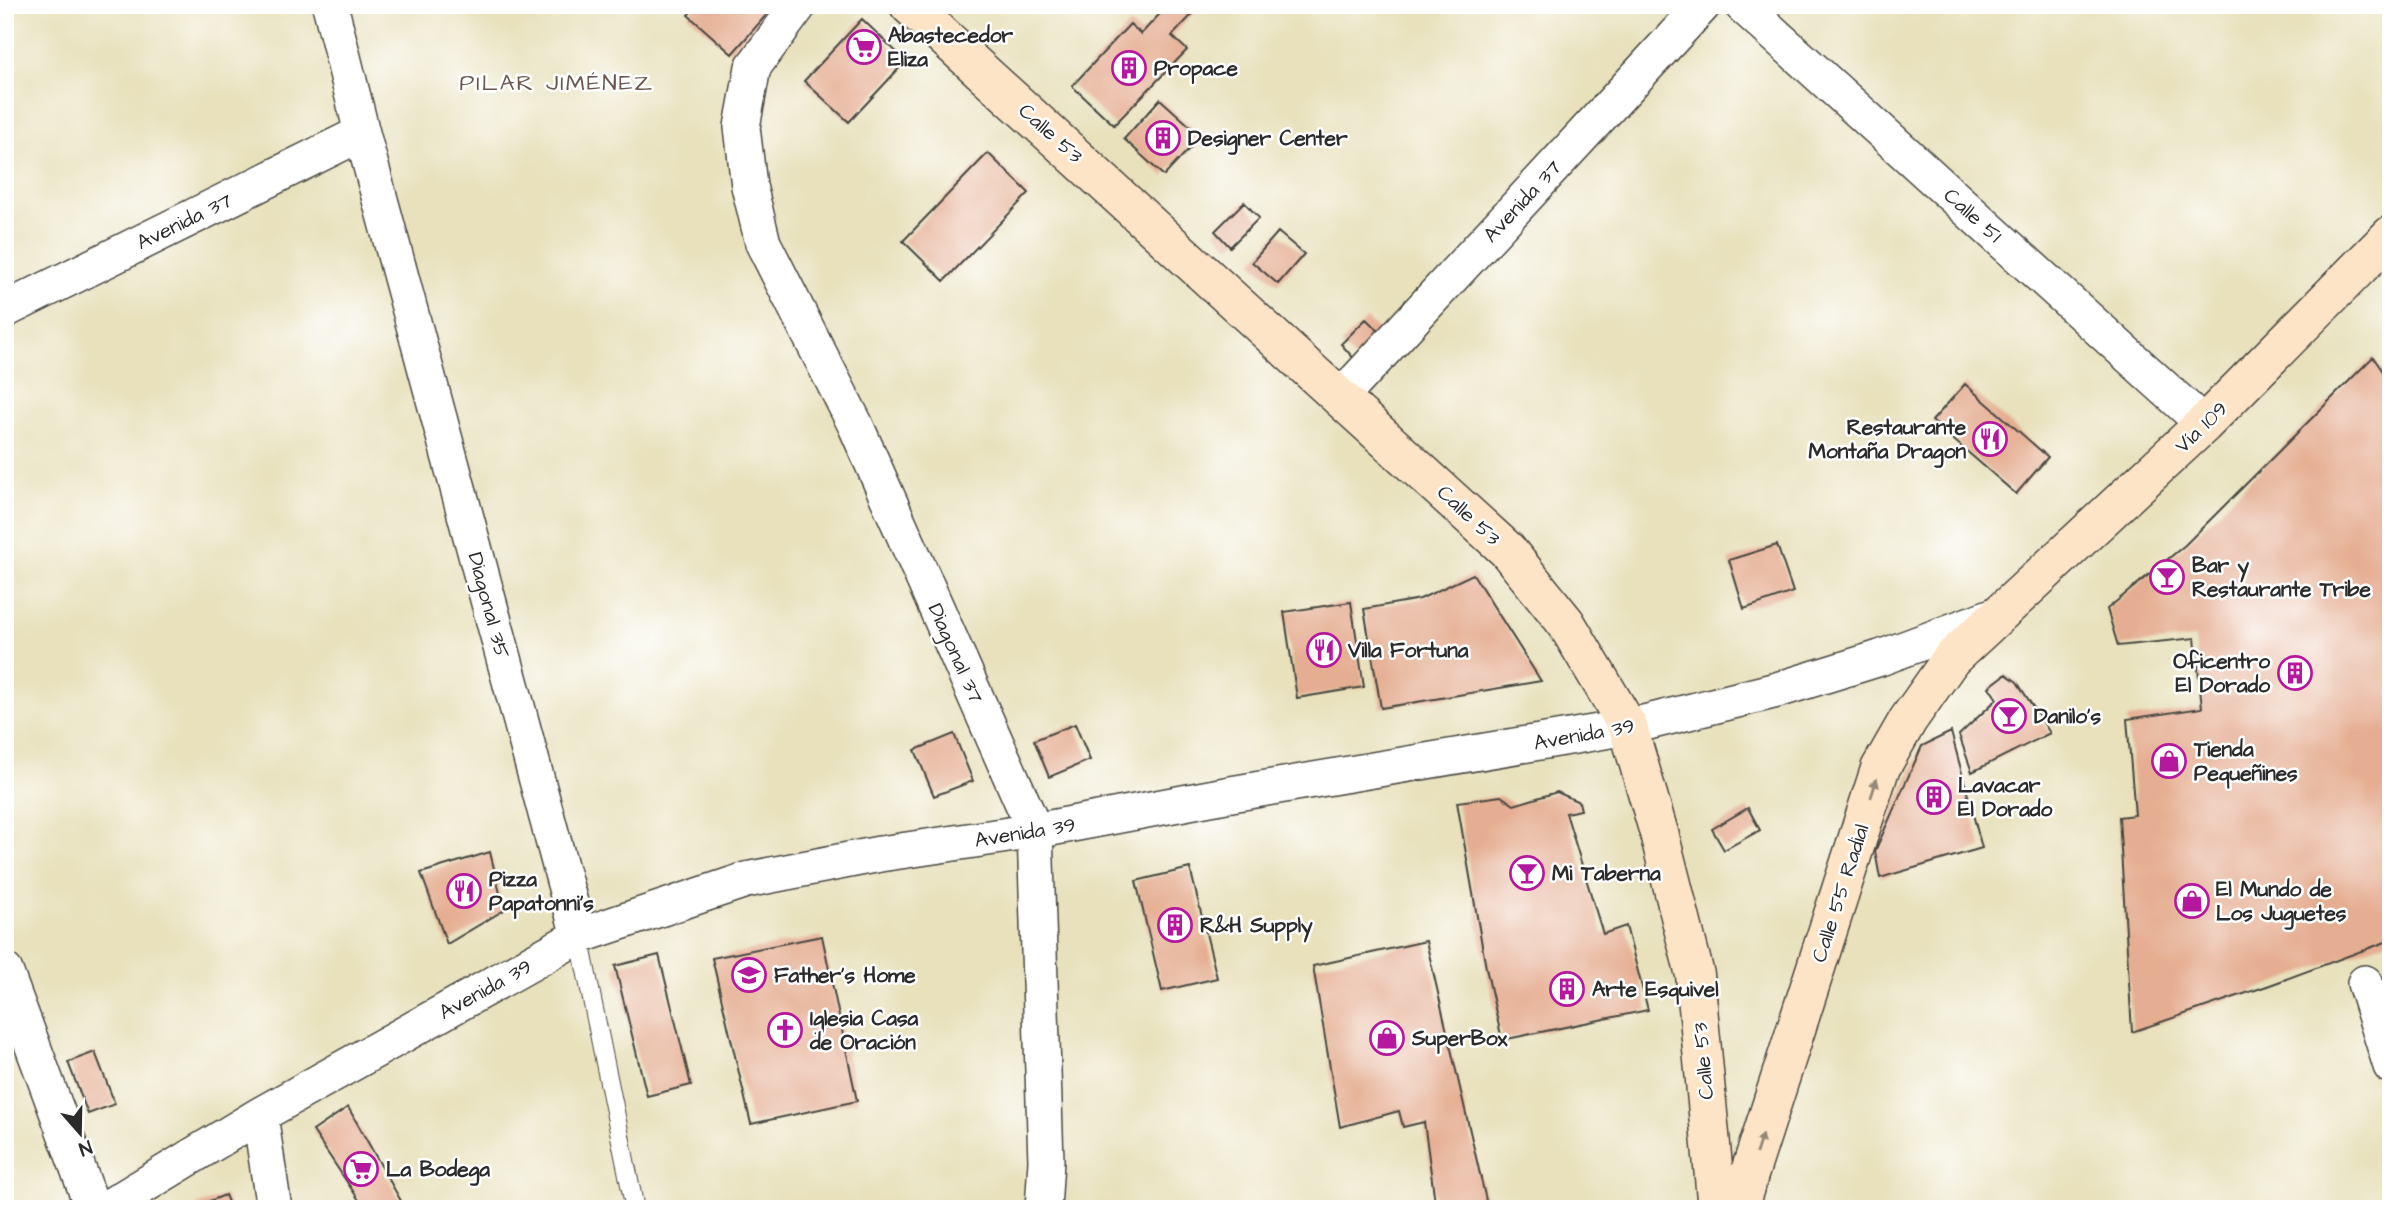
<svg xmlns="http://www.w3.org/2000/svg" width="2396" height="1214" font-family="'Architects Daughter',sans-serif">
  <style>
    .building { fill: #e5ad91 }
    .lines { fill: none; stroke-linecap: round; stroke-linejoin: round }
    .lane-casing { stroke: #474641; stroke-width: 20 }
    .street-casing { stroke: #474641; stroke-width: 38 }
    .secondary-casing { stroke: #474641; stroke-width: 41 }
    .lane { stroke: #fff; stroke-width: 18 }
    .street { stroke: #fff; stroke-width: 35 }
    .secondary { stroke: #fee4c6; stroke-width: 38 }
    .oneway { fill: #948878 }
    .labels { text-anchor: middle; stroke-width: 5; stroke-linejoin: round; paint-order: stroke }
    .poi-label { font-size: 21px; font-weight: bold; fill: #2b2b2b; stroke: #fff; text-anchor: start }
    .street-label { font-size: 21px; fill: #2b2b2b; stroke: #fff }
    .neighbourhood-label { font-size: 23px; letter-spacing: 2px; fill: #6c584f; stroke: #fff }
  </style>
  <rect width="100%" height="100%" fill="#fff"/>
  <filter id="ink" filterUnits="userSpaceOnUse"><feTurbulence type="fractalNoise" baseFrequency=".0143" numOctaves="2"/><feDisplacementMap in="SourceGraphic" scale="14" xChannelSelector="R" yChannelSelector="G"/><feConvolveMatrix kernelMatrix="1 2 1 2 8 2 1 2 1" color-interpolation-filters="sRGB"/></filter>
  <filter id="wash" filterUnits="userSpaceOnUse"><feTurbulence type="fractalNoise" baseFrequency=".00686" numOctaves="4" result="noise"/><feDisplacementMap in="SourceGraphic" scale="28" xChannelSelector="R" yChannelSelector="G"/><feGaussianBlur stdDeviation="1.57" result="paint"/><feColorMatrix in="noise" values="0 0 0 0 0 0 0 0 0 0 0 0 0 0 0 0 0 1.4 0 .05"/><feComposite in="paint" operator="in"/></filter>
  <g filter="url(#wash)">
    <rect width="100%" height="100%" fill="#e8e1bc"/>
    <g id="blocks">
      <path class="building" d="M 697,5 L 775,5 L 732,54 L 688,15 Z
        M 1168,5 L 1201,5 L 1172,36 L 1187,50 L 1114,125 L 1072,86 L 1130,24 L 1141,34 Z
        M 862,19 L 906,61 L 849,122 L 804,81 Z
        M 1160,99 L 1201,136 L 1164,176 L 1124,139 Z
        M 988,153 L 1029,193 L 944,281 L 903,241 Z
        M 1244,202 L 1259,218 L 1230,247 L 1215,231 Z
        M 1278,232 L 1304,254 L 1278,284 L 1252,262 Z
        M 1366,319 L 1383,335 L 1356,361 L 1341,344 Z
        M 2373,357 L 2384,373 L 2391,440 L 2391,940 L 2270,985 L 2132,1032 L 2119,817 L 2135,815 L 2127,719 L 2202,708 L 2195,638 L 2118,646 L 2107,609 L 2185,545 Z
        M 1965,384 L 2048,457 L 2016,494 L 1932,421 Z
        M 1777,545 L 1793,592 L 1744,609 L 1729,560 Z
        M 1473,574 L 1541,681 L 1381,708 L 1364,609 L 1420,599 Z
        M 1351,602 L 1364,687 L 1297,698 L 1284,612 Z
        M 2006,674 L 2017,682 L 2050,733 L 1972,772 L 1959,735 L 1997,699 L 1989,687 Z
        M 1075,724 L 1090,760 L 1049,777 L 1034,740 Z
        M 1951,732 L 1982,848 L 1880,878 L 1875,851 L 1922,746 Z
        M 954,734 L 973,781 L 934,796 L 915,750 Z
        M 1557,792 L 1579,802 L 1581,810 L 1566,813 L 1603,934 L 1626,926 L 1648,1010 L 1502,1040 L 1486,968 L 1457,802 L 1501,796 L 1514,805 Z
        M 1748,808 L 1760,830 L 1724,850 L 1712,829 Z
        M 490,852 L 504,910 L 447,944 L 421,873 Z
        M 1190,868 L 1217,978 L 1162,991 L 1136,881 Z
        M 822,936 L 857,1101 L 751,1124 L 712,958 Z
        M 1426,941 L 1488,1209 L 1436,1209 L 1424,1122 L 1403,1127 L 1399,1111 L 1340,1127 L 1313,966 Z
        M 659,955 L 691,1085 L 647,1096 L 615,966 Z
        M 95,1052 L 115,1104 L 88,1114 L 68,1062 Z
        M 348,1107 L 405,1208 L 365,1209 L 313,1131 Z
        M 225,1195 L 231,1209 L 189,1209 Z"/>
    </g>
  </g>
  <g filter="url(#ink)">
    <use href="#blocks" fill-opacity="0" stroke="#474641" stroke-width="2"/>
    <g class="lines">
      <g class="lane-casing">
        <path id="lane" d="M 579,936 L 635,1209"/>
      </g>
      <g class="street-casing">
        <path id="street" d="M 330,5 L 362,133 L 579,936
          M 799,5 L 753,67 L 742,127 L 749,186 L 763,243 L 855,424 L 1035,831 L 1046,1161 L 1043,1209
          M 1742,5 L 2204,424
          M 5,310 L 362,133
          M 1341,397 L 1703,5
          M 5,971 L 93,1209
          M 2365,983 L 2391,1066
          M 260,1115 L 274,1209
          M 105,1209 L 260,1115 L 579,936 L 746,880 L 880,854 L 1035,831 L 1231,794 L 1628,727 L 1777,690 L 1880,658 L 1998,614"/>
      </g>
      <g class="secondary-casing">
        <path id="secondary" d="M 909,5 L 1507,550 L 1566,623 L 1628,727 L 1659,833 L 1695,975 L 1717,1209
          M 1738,1209 L 1880,769 L 1908,720 L 1951,659 L 2204,424 L 2391,235"/>
      </g>
      <use href="#lane" class="lane"/>
      <use href="#street" class="street"/>
      <use href="#secondary" class="secondary"/>
    </g>
    <defs><path id="oneway-solid" d="M-6-.8H1V-3.2L6.5 0L1 3.2V.8H-6Z" transform="scale(1.75)"/></defs>
    <g class="oneway">
      <use href="#oneway-solid" transform="translate(1874 788) rotate(-72)"/>
      <use href="#oneway-solid" transform="translate(1759 1144) rotate(-72)"/>
    </g>
  </g>
  <defs>
    <g id="supermarket-ring" transform="scale(1.75)"><circle r="9.5" fill="#fff" stroke="#b5179e" stroke-width="1.5"/><path d="M-6-5.5h2.5l.6 2H6L4.5 2H-2.5L-4.4-4H-6ZM-1.5 3.2a1.3 1.3 0 1 0 .1 0ZM3 3.2a1.3 1.3 0 1 0 .1 0Z" fill="#b5179e"/></g>
    <g id="building-ring" transform="scale(1.75)"><circle r="9.5" fill="#fff" stroke="#b5179e" stroke-width="1.5"/><path d="M-4-6H4V6H1V3H-1V6H-4ZM-2.5-4.3h1.7v1.8h-1.7ZM.8-4.3h1.7v1.8H.8ZM-2.5-1h1.7V.8h-1.7ZM.8-1h1.7V.8H.8Z" fill="#b5179e"/></g>
    <g id="restaurant-ring" transform="scale(1.75)"><circle r="9.5" fill="#fff" stroke="#b5179e" stroke-width="1.5"/><path d="M-5-6h1v4h1v-4h1v4h1v-4h1v5L-1.5 .5V6h-2V.5L-5-1ZM5-6V6H3V1.5H1.5Q1.5-4 5-6Z" fill="#b5179e"/></g>
    <g id="bar-ring" transform="scale(1.75)"><circle r="9.5" fill="#fff" stroke="#b5179e" stroke-width="1.5"/><path d="M-6-5H6L.8 .8V4.5H3.5V6h-7V4.5H-.8V.8Z" fill="#b5179e"/></g>
    <g id="shop-ring" transform="scale(1.75)"><circle r="9.5" fill="#fff" stroke="#b5179e" stroke-width="1.5"/><path d="M-5-2.5h2.3a2.7 3.5 0 0 1 5.4 0H5L5.5 6h-11ZM-1.5-2.5h3a1.5 2.3 0 0 0-3 0Z" fill="#b5179e"/></g>
    <g id="school-ring" transform="scale(1.75)"><circle r="9.5" fill="#fff" stroke="#b5179e" stroke-width="1.5"/><path d="M0-5L7-2L0 1L-7-2ZM-4 1L0 2.5L4 1V4Q0 6-4 4Z" fill="#b5179e"/></g>
    <g id="church-ring" transform="scale(1.75)"><circle r="9.5" fill="#fff" stroke="#b5179e" stroke-width="1.5"/><path d="M-1.2-6h2.4v3.5h3.3v2.4h-3.3V6h-2.4V-.1h-3.3v-2.4h3.3Z" fill="#b5179e"/></g>
  </defs>
  <g fill-rule="evenodd">
    <use href="#supermarket-ring" x="864" y="47"/>
    <use href="#building-ring" x="1129" y="68"/>
    <use href="#building-ring" x="1163" y="138"/>
    <use href="#restaurant-ring" x="1990" y="439"/>
    <use href="#bar-ring" x="2167" y="577"/>
    <use href="#restaurant-ring" x="1324" y="650"/>
    <use href="#building-ring" x="2295" y="673"/>
    <use href="#bar-ring" x="2009" y="716"/>
    <use href="#shop-ring" x="2169" y="761"/>
    <use href="#building-ring" x="1934" y="797"/>
    <use href="#bar-ring" x="1527" y="873"/>
    <use href="#restaurant-ring" x="464" y="891"/>
    <use href="#shop-ring" x="2192" y="901"/>
    <use href="#building-ring" x="1175" y="925"/>
    <use href="#school-ring" x="749" y="975"/>
    <use href="#building-ring" x="1567" y="989"/>
    <use href="#church-ring" x="785" y="1030"/>
    <use href="#shop-ring" x="1387" y="1038"/>
    <use href="#supermarket-ring" x="361" y="1169"/>
  </g>
  <g class="labels">
    <g class="poi-label">
      <text x="888" y="42">Abastecedor<tspan x="888" dy="24">Eliza</tspan></text>
      <text x="1154" y="75">Propace</text>
      <text x="1188" y="145">Designer Center</text>
      <text x="1966" y="434" text-anchor="end">Restaurante<tspan x="1966" dy="24">Montaña Dragon</tspan></text>
      <text x="2192" y="572">Bar y<tspan x="2192" dy="24">Restaurante Tribe</tspan></text>
      <text x="1348" y="657">Villa Fortuna</text>
      <text x="2270" y="668" text-anchor="end">Oficentro<tspan x="2270" dy="24">El Dorado</tspan></text>
      <text x="2034" y="723">Danilo's</text>
      <text x="2194" y="756">Tienda<tspan x="2194" dy="24">Pequeñines</tspan></text>
      <text x="1958" y="792">Lavacar<tspan x="1958" dy="24">El Dorado</tspan></text>
      <text x="1552" y="880">Mi Taberna</text>
      <text x="489" y="886">Pizza<tspan x="489" dy="24">Papatonni's</tspan></text>
      <text x="2216" y="896">El Mundo de<tspan x="2216" dy="24">Los Juguetes</tspan></text>
      <text x="1200" y="932">R&amp;H Supply</text>
      <text x="774" y="982">Father's Home</text>
      <text x="1592" y="996">Arte Esquivel</text>
      <text x="810" y="1025">Iglesia Casa<tspan x="810" dy="24">de Oración</tspan></text>
      <text x="1412" y="1045">SuperBox</text>
      <text x="386" y="1176">La Bodega</text>
    </g>
    <g class="street-label">
      <text transform="translate(1051 133) rotate(42)" y="7">Calle 53</text>
      <text transform="translate(1522 201) rotate(-47)" y="7">Avenida 37</text>
      <text transform="translate(1973 215) rotate(42)" y="7">Calle 51</text>
      <text transform="translate(184 221) rotate(-26)" y="7">Avenida 37</text>
      <text transform="translate(2201 427) rotate(-44)" y="7">Vía 109</text>
      <text transform="translate(1469 515) rotate(43)" y="7">Calle 53</text>
      <text transform="translate(489 605) rotate(75)" y="7">Diagonal 35</text>
      <text transform="translate(956 653) rotate(66)" y="7">Diagonal 37</text>
      <text transform="translate(1584 734) rotate(-10)" y="7">Avenida 39</text>
      <text transform="translate(1025 832) rotate(-9)" y="7">Avenida 39</text>
      <text transform="translate(1840 893) rotate(-72)" y="7">Calle 55 Radial</text>
      <text transform="translate(485 989) rotate(-29)" y="7">Avenida 39</text>
      <text transform="translate(1703 1061) rotate(-95)" y="7">Calle 53</text>
    </g>
    <g class="neighbourhood-label">
      <text x="557" y="90">PILAR JIMÉNEZ</text>
    </g>
  </g>
  <rect width="2396" height="1214" fill="none" stroke="#fff" stroke-width="28"/>
  <g transform="translate(80 1133) rotate(160)" stroke="#ffffff" stroke-width="5" paint-order="stroke">
  <path d="M0-5L12 26L0 18L-12 26Z" fill="#2b2b2b"/>
  <text y="-10" font-size="19" font-weight="bold" text-anchor="middle" fill="#2b2b2b">N</text>
  </g>
</svg>
